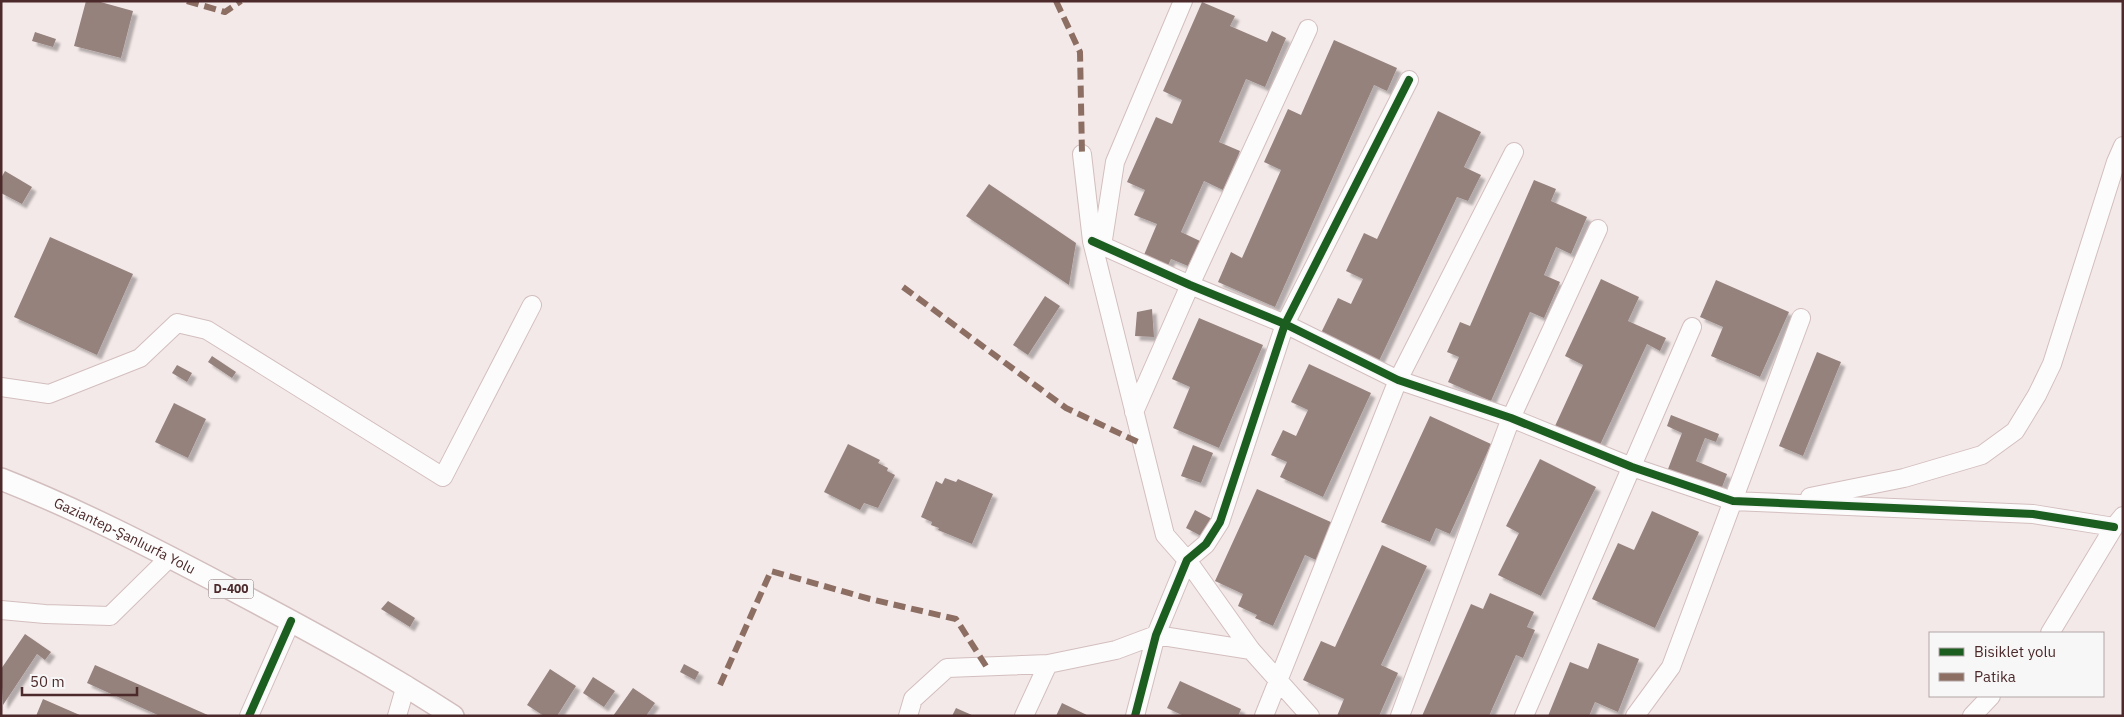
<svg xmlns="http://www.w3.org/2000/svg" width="2124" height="717" font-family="'IBM Plex Sans',sans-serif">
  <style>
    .building { fill: #95827d; filter: url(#shadow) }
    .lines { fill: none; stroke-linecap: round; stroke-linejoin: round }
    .minor-casing { stroke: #d3bebe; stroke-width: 20 }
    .major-casing { stroke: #d3bebe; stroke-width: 24 }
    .minor { stroke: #fdfcfc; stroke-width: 18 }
    .major { stroke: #fdfcfc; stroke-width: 21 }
    .quiet { stroke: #8d6e63; stroke-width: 6; stroke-dasharray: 12 6; stroke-linecap: butt }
    .cycleway-casing { stroke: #f7f7f7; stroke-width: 11 }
    .cycleway { stroke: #1b5e20; stroke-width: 8 }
    .labels { text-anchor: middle; stroke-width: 5; stroke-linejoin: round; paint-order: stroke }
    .shield { fill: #f7f7f7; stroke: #7f6768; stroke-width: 1 }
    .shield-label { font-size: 12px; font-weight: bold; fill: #4c292a }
    .street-label { font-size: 14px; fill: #4c292a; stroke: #f7f7f7 }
  </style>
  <defs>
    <filter id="shadow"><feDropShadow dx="4.5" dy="4.5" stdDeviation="1" flood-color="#0004"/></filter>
  </defs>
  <rect width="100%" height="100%" fill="#f4e9e9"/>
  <path class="building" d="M 86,1 L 97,1 L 133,11 L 121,58 L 74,46 Z
    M 1202,2 L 1235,16 L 1230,26 L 1267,42 L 1272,31 L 1286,38 L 1265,87 L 1246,79 L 1219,142 L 1240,151 L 1223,190 L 1204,181 L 1181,232 L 1200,241 L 1188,266 L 1171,259 L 1165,272 L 1141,262 L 1157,224 L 1134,215 L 1145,190 L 1127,182 L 1156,117 L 1172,124 L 1182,100 L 1163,91 Z
    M 35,32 L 56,39 L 53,47 L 32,41 Z
    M 1334,40 L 1397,68 L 1387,91 L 1374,85 L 1275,307 L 1218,282 L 1231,252 L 1242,258 L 1281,170 L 1264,162 L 1288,109 L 1301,115 Z
    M 1438,111 L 1481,132 L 1464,167 L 1481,175 L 1468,201 L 1457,197 L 1378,363 L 1320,335 L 1338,298 L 1351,304 L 1363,279 L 1346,271 L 1364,233 L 1377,239 Z
    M 5,171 L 32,187 L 22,204 L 1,193 L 1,178 Z
    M 1534,180 L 1556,189 L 1551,201 L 1587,217 L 1571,254 L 1556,247 L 1544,275 L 1560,282 L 1544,318 L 1530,312 L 1491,401 L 1448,382 L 1459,357 L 1447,352 L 1460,322 L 1470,326 Z
    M 989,184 L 1076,243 L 1069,285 L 966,216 Z
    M 50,237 L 133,274 L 97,355 L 14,317 Z
    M 1601,279 L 1639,297 L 1628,321 L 1666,338 L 1660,351 L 1647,344 L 1599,447 L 1555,426 L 1583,365 L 1565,356 Z
    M 1716,280 L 1789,312 L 1760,377 L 1711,356 L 1723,327 L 1700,317 Z
    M 1045,296 L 1060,306 L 1028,355 L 1013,345 Z
    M 1152,309 L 1154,337 L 1135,336 L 1137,312 Z
    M 1199,318 L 1263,345 L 1219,448 L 1173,428 L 1190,387 L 1172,379 Z
    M 1817,352 L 1841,362 L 1803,456 L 1779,446 Z
    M 212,356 L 236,372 L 232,378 L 208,362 Z
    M 1309,364 L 1371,393 L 1323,497 L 1280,477 L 1287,462 L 1271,455 L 1283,430 L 1296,436 L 1308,410 L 1291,402 Z
    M 177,365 L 192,373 L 187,382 L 172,373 Z
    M 174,403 L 206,419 L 188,458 L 155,442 Z
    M 1671,415 L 1719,434 L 1716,442 L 1705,438 L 1696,461 L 1727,474 L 1721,490 L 1668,469 L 1682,433 L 1667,426 Z
    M 1430,416 L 1491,444 L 1450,534 L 1436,528 L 1430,542 L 1381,522 Z
    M 848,444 L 880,460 L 878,463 L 888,468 L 887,471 L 895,475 L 878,508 L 864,503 L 860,510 L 824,492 Z
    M 1193,445 L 1213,453 L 1201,483 L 1181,476 Z
    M 1540,459 L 1596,487 L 1541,596 L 1498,575 L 1519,533 L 1506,526 Z
    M 945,478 L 956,482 L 958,479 L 993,494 L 972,544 L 938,530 L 939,528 L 931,525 L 932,522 L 921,517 L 936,481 L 942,484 Z
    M 1257,489 L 1333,523 L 1316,560 L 1305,555 L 1273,626 L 1255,618 L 1257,615 L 1238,606 L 1243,594 L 1215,581 Z
    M 1195,510 L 1214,520 L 1205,538 L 1186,528 Z
    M 1652,511 L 1699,532 L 1655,628 L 1592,599 L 1618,543 L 1634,550 Z
    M 1382,545 L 1427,566 L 1381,665 L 1398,673 L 1379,716 L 1337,716 L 1344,699 L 1303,680 L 1321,641 L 1335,647 Z
    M 1490,593 L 1534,612 L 1527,627 L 1535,630 L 1523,658 L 1516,655 L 1489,716 L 1422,716 L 1471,604 L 1483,609 Z
    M 388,601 L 415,618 L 410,627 L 381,609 Z
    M 25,634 L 51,652 L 45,660 L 37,654 L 3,705 L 1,669 Z
    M 1598,643 L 1639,659 L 1618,712 L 1595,702 L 1589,716 L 1548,716 L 1570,662 L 1588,669 Z
    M 684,664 L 699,672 L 695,680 L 680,672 Z
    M 95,665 L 210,716 L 160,716 L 87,683 Z
    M 550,669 L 576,686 L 557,716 L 544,716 L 527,705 Z
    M 593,677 L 615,691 L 604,707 L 583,693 Z
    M 1180,681 L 1241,709 L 1238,716 L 1184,716 L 1167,708 Z
    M 633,688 L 655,703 L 646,716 L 613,716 Z
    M 43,699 L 82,716 L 36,716 Z
    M 1062,703 L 1089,716 L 1056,716 Z
    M 956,708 L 974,716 L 952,716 Z"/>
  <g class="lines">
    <g class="minor-casing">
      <path id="minor" d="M 1082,154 L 1092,241 L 1165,535 L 1187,560 L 1251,650 L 1310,716
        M 1092,241 L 1190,285 L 1285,324 L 1398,380 L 1511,418 L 1632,467 L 1733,501 L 2033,514 L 2114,527
        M 1102,246 L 1115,162 L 1183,1
        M 1,387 L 49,394 L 140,358 L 177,323 L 207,330 L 443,477 L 532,305
        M 1134,412 L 1190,285 L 1308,29
        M 1810,497 L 1904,478 L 1982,455 L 2015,431 L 2037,395 L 2052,364 L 2116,162 L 2123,146
        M 1,610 L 45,614 L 110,616 L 170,557
        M 2050,633 L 2114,527 L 2123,516
        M 249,716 L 291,621
        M 397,716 L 406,685
        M 908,716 L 913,699 L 947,668 L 1048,664 L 1116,650 L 1156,635 L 1251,650
        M 1024,716 L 1048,664
        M 1135,716 L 1156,635 L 1187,560 L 1206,544 L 1220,522 L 1285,324 L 1409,80
        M 1264,716 L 1398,380 L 1514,152
        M 1400,716 L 1511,418 L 1598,229
        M 1524,716 L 1692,327
        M 1635,716 L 1671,667 L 1801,318
        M 1972,716 L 1991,696"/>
    </g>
    <g class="major-casing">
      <g id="major">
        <path id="s1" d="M 1,479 C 77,509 151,547 223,585 C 301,626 379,668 453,716"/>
      </g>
    </g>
    <use href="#minor" class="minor"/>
    <use href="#major" class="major"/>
    <path class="quiet" d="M 187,1 L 225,12 L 241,1
      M 1056,1 L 1080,52 L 1082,154
      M 903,287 L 1066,408 L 1142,444
      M 720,685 L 771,571 L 870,599 L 956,619 L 986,666"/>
    <g class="cycleway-casing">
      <path id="cycleway" d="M 1092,241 L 1190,285 L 1285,324 L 1398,380 L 1511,418 L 1632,467 L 1733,501 L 2033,514 L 2114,527
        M 249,716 L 291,621
        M 1135,716 L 1156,635 L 1187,560 L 1206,544 L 1220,522 L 1285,324 L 1409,80"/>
    </g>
    <use href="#cycleway" class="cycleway"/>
  </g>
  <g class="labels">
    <rect class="shield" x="208.5" y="579.5" width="45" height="19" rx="4"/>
    <g class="shield-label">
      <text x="231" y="593">D-400</text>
    </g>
    <g class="street-label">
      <text dy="5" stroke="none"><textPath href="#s1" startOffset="136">Gaziantep-Şanlıurfa Yolu</textPath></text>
    </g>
  </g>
  <rect width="2124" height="717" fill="none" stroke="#4c292a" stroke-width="5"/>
  <rect x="1929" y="632" width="175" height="65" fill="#f7f7f7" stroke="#b3a5a5"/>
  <rect x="1939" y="648" width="25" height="8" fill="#1b5e20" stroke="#b3a5a5"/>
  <text x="1974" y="657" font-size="15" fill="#4c292a">Bisiklet yolu</text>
  <rect x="1939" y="673" width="25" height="8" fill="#8d6e63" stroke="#b3a5a5"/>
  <text x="1974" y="682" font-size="15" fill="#4c292a">Patika</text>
  <path d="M22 687v8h115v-8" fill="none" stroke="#4c292a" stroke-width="2.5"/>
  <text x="30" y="687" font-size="15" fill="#4c292a" stroke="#f7f7f7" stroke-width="4" paint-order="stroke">50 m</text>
</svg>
